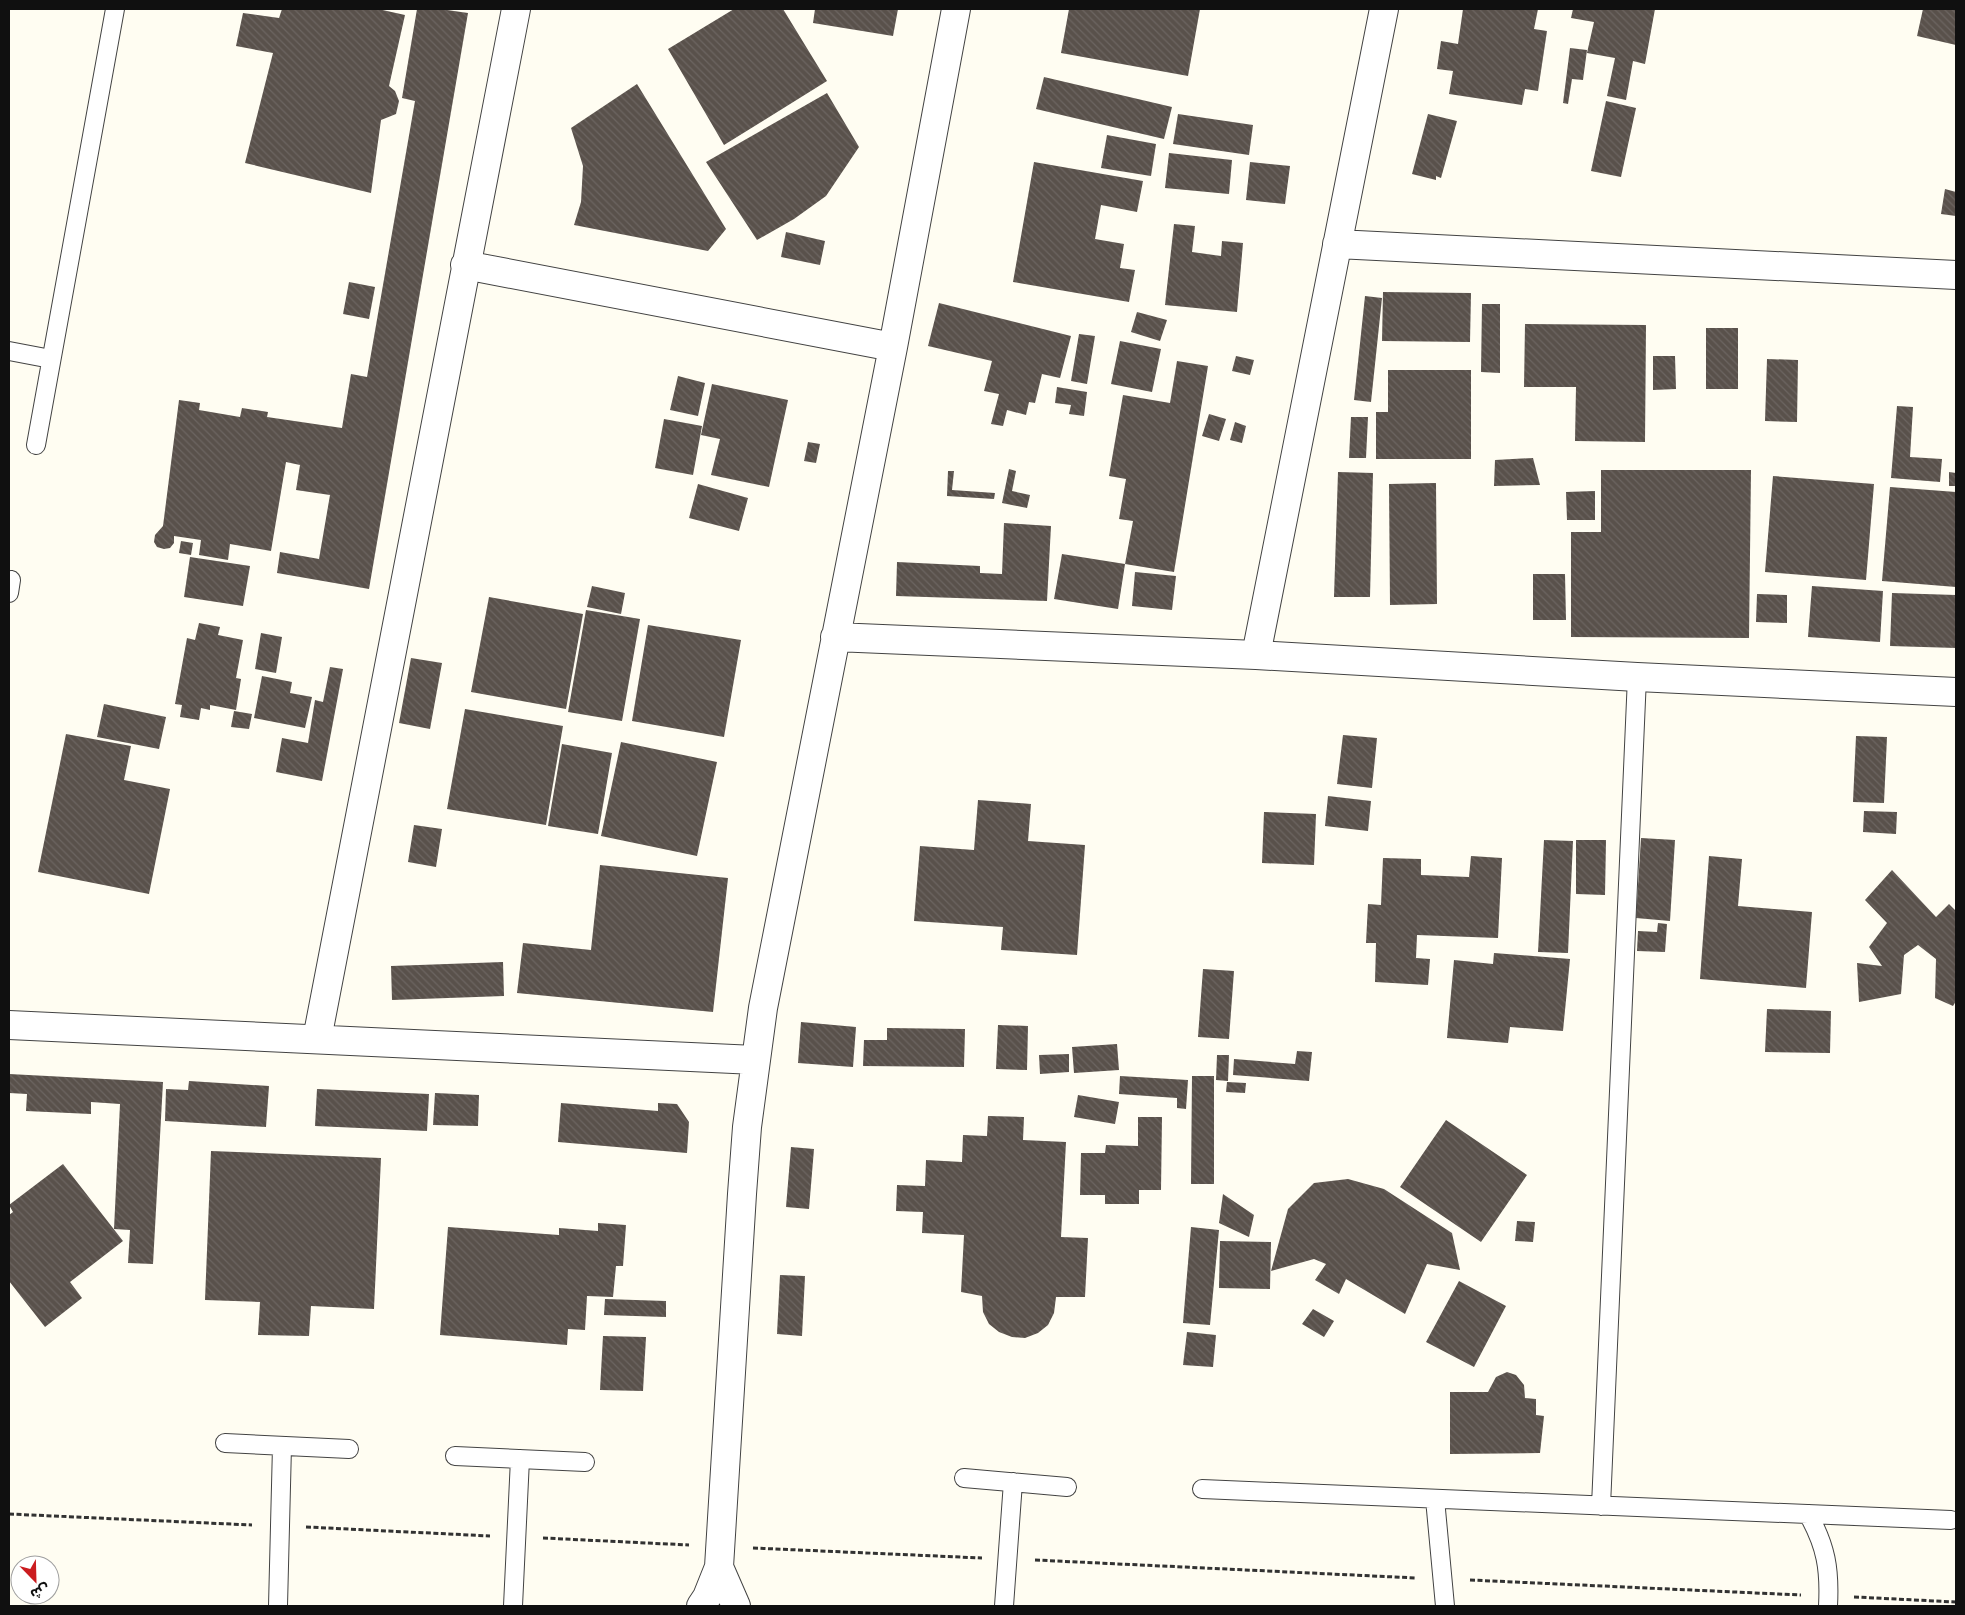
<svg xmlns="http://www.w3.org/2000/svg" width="1965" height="1615" font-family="Lora,'Noto Sans Arabic',serif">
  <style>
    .building { fill: url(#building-back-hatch) }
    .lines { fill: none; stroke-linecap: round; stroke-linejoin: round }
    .service-casing { stroke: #434343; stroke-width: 20 }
    .minor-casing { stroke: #434343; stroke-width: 30 }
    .path { stroke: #323232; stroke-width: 3; stroke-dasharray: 5 2.5; stroke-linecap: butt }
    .service { stroke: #fff; stroke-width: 18 }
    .minor { stroke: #fff; stroke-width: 28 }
  </style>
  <defs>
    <pattern id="building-back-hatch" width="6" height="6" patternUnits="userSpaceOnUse" patternTransform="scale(1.25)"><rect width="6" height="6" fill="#59514b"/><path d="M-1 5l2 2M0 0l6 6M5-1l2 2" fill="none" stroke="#6c6561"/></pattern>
  </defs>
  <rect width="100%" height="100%" fill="#fffdf2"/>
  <path class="building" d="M 282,9 L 378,9 L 405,15 L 389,86 L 395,91 L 399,101 L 396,114 L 381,120 L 371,193 L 245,163 L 273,53 L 236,46 L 243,13 L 279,18 Z
    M 417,9 L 440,9 L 468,13 L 369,589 L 277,573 L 280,552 L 319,559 L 330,495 L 296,490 L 300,465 L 286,462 L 271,551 L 230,544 L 228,560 L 199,555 L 201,540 L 174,536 L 174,543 L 170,548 L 164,549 L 157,547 L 154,542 L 155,535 L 163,526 L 179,400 L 200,403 L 199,410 L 240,417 L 242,408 L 268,412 L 267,417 L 342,428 L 351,374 L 367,377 L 415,101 L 402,98 Z
    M 734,9 L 783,9 L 827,81 L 724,145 L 668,49 Z
    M 815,9 L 898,9 L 893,36 L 813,23 Z
    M 1069,9 L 1200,9 L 1188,76 L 1061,53 Z
    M 1463,9 L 1538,9 L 1534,29 L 1547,31 L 1538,91 L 1525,89 L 1522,105 L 1449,94 L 1453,71 L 1437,69 L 1441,41 L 1458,44 Z
    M 1573,9 L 1655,9 L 1645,64 L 1633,61 L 1626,100 L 1607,96 L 1615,58 L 1587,53 L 1594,22 L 1571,18 Z
    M 1923,9 L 1956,9 L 1956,45 L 1917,36 Z
    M 1570,48 L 1587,50 L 1583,80 L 1572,79 L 1568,104 L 1563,103 Z
    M 1044,77 L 1172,107 L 1164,139 L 1036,109 Z
    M 637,84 L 726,229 L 708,251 L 574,225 L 581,202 L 583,166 L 571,128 Z
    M 827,93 L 859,147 L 826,196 L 794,219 L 757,240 L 706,162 Z
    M 1606,101 L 1636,108 L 1621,177 L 1591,171 Z
    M 1178,114 L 1253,125 L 1249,155 L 1173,144 Z
    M 1428,114 L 1457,121 L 1441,178 L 1436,176 L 1436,180 L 1412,174 Z
    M 1107,135 L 1156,144 L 1151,176 L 1101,168 Z
    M 1169,153 L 1232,160 L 1229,194 L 1165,188 Z
    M 1034,162 L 1143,181 L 1137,212 L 1101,205 L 1095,239 L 1124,244 L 1120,268 L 1135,270 L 1129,302 L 1013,282 Z
    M 1250,162 L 1290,166 L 1285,204 L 1246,200 Z
    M 1945,189 L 1956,192 L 1956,216 L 1941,214 Z
    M 1174,224 L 1195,226 L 1192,252 L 1221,256 L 1222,241 L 1243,243 L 1237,312 L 1165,305 Z
    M 786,232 L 825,241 L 820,265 L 781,257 Z
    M 349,282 L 375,287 L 369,319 L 343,314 Z
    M 1383,292 L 1471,293 L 1470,342 L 1382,341 Z
    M 1365,296 L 1382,298 L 1371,402 L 1354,400 Z
    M 939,303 L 1071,336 L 1060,378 L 1042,374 L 1035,403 L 1029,402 L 1026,415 L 1007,410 L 1003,426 L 991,424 L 999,394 L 984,391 L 992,361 L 928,346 Z
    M 1482,304 L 1500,304 L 1500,373 L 1481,372 Z
    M 1137,312 L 1167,320 L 1160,341 L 1131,332 Z
    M 1525,324 L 1646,325 L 1645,442 L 1575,441 L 1576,387 L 1524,387 Z
    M 1706,328 L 1738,328 L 1738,389 L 1706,389 Z
    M 1079,334 L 1095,336 L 1087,384 L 1071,381 Z
    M 1120,341 L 1161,349 L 1152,392 L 1111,384 Z
    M 1236,356 L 1254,360 L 1250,375 L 1232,371 Z
    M 1653,356 L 1675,356 L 1676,389 L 1653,390 Z
    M 1767,359 L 1798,360 L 1797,422 L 1765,421 Z
    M 1177,361 L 1208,366 L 1174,572 L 1125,564 L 1118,609 L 1054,599 L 1062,554 L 1125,564 L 1133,521 L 1119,519 L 1126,479 L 1109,476 L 1123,395 L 1170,403 Z
    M 1388,370 L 1471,370 L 1471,459 L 1376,459 L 1376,412 L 1388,412 Z
    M 678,376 L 705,383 L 698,416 L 670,410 Z
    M 712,384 L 788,400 L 769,487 L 711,475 L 720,439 L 701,435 Z
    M 1057,387 L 1087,392 L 1084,416 L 1069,414 L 1071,405 L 1055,403 Z
    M 1897,406 L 1913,407 L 1910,457 L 1942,459 L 1940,482 L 1891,478 Z
    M 1209,414 L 1226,419 L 1219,441 L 1202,436 Z
    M 1351,417 L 1368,417 L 1366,458 L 1349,458 Z
    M 664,419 L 702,426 L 693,475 L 655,468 Z
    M 1235,422 L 1246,426 L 1242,443 L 1230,440 Z
    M 808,442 L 820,444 L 816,463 L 804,461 Z
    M 1533,458 L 1540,485 L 1494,486 L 1495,460 Z
    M 1009,469 L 1016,471 L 1012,491 L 1030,495 L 1027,508 L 1002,503 Z
    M 1601,470 L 1751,470 L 1749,638 L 1571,637 L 1571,532 L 1601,532 Z
    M 948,471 L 954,471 L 952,490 L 995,493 L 994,499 L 947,496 Z
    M 1338,472 L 1373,473 L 1370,597 L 1334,597 Z
    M 1949,472 L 1956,473 L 1956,486 L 1949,486 Z
    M 1773,476 L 1874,484 L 1866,580 L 1765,572 Z
    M 1436,483 L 1437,604 L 1390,605 L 1389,484 Z
    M 698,484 L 748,498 L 739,531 L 689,518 Z
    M 1890,487 L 1956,492 L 1956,587 L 1882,581 Z
    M 1595,491 L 1595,520 L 1567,520 L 1566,492 Z
    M 1004,523 L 1051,526 L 1047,601 L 896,596 L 897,562 L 980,566 L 980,573 L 1002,574 Z
    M 181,541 L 193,543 L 191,555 L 179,553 Z
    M 190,557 L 250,566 L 243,606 L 184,597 Z
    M 1135,572 L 1176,576 L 1172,610 L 1132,606 Z
    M 1533,574 L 1565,574 L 1566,620 L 1533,620 Z
    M 592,586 L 625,593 L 621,614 L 587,607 Z
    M 1812,586 L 1883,591 L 1880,642 L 1808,637 Z
    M 1892,593 L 1956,595 L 1956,648 L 1890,646 Z
    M 1757,594 L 1787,595 L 1787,623 L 1756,622 Z
    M 489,597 L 583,614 L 566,709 L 471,692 Z
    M 586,610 L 640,619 L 622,721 L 568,712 Z
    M 199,623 L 220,627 L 218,635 L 243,640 L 236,678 L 241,679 L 236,710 L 210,705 L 210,710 L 201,708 L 199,720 L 180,717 L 182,705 L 175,704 L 187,638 L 195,640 Z
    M 648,625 L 741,640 L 724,737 L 632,721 Z
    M 261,633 L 282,637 L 276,673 L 255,669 Z
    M 411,658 L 442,663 L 430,729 L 399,723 Z
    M 330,667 L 343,669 L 322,781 L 276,772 L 282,738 L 308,743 L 315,700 L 323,702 Z
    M 262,676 L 292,682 L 290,693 L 312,697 L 305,728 L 254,718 Z
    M 104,704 L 166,717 L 159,749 L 97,737 Z
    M 465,709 L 563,726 L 546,825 L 447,809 Z
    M 234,711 L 252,714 L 249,729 L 231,727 Z
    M 66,734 L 131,746 L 124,780 L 170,789 L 149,894 L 38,872 Z
    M 1343,735 L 1377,738 L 1372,788 L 1337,784 Z
    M 1856,736 L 1887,737 L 1884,803 L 1853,802 Z
    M 621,742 L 717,762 L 697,856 L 601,836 Z
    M 562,744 L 612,753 L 598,834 L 548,826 Z
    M 1328,796 L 1371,801 L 1368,831 L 1325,826 Z
    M 978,800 L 1031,804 L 1028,841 L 1085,845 L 1077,955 L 1001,950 L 1003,927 L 914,921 L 920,846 L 974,850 Z
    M 1864,811 L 1897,812 L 1896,834 L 1863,832 Z
    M 1264,812 L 1316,814 L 1314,865 L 1262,863 Z
    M 414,825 L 442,829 L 436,867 L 408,862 Z
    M 1641,838 L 1675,840 L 1670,921 L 1636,918 Z
    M 1544,840 L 1573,841 L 1568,953 L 1538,952 Z
    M 1576,840 L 1606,840 L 1605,895 L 1576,894 Z
    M 1471,856 L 1502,858 L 1498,938 L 1417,935 L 1416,958 L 1430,959 L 1428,985 L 1375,982 L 1376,943 L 1366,943 L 1368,904 L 1381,905 L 1383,858 L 1421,859 L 1421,875 L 1469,877 Z
    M 1709,856 L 1742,859 L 1738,906 L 1812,912 L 1806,988 L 1700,979 Z
    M 600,865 L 728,878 L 713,1012 L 517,993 L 523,943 L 591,950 Z
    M 1892,870 L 1936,917 L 1949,904 L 1956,911 L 1956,1001 L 1953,1006 L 1935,998 L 1936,959 L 1918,945 L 1904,955 L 1901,994 L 1859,1002 L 1857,963 L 1882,966 L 1869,947 L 1887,923 L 1865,900 Z
    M 1658,923 L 1667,924 L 1665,952 L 1637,951 L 1638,931 L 1657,932 Z
    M 1494,953 L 1570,959 L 1563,1031 L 1510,1027 L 1508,1043 L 1447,1038 L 1454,960 L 1493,964 Z
    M 503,962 L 504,996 L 392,1000 L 391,966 Z
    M 1203,969 L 1234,971 L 1229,1039 L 1198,1037 Z
    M 1767,1009 L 1831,1011 L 1830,1053 L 1765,1052 Z
    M 801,1022 L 856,1027 L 853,1067 L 798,1063 Z
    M 998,1025 L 1028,1026 L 1027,1070 L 996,1069 Z
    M 887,1028 L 965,1029 L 964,1067 L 863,1066 L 864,1040 L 887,1040 Z
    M 1117,1044 L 1119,1070 L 1074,1073 L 1072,1047 Z
    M 1297,1051 L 1312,1052 L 1309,1081 L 1233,1075 L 1234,1059 L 1295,1064 Z
    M 1069,1054 L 1069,1072 L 1040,1074 L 1039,1055 Z
    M 1217,1055 L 1229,1055 L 1228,1081 L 1216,1080 Z
    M 9,1074 L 163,1082 L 153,1264 L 128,1263 L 130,1230 L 114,1229 L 120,1104 L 91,1102 L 91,1114 L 26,1111 L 27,1094 L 9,1093 Z
    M 1120,1076 L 1188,1080 L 1186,1109 L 1177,1108 L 1177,1098 L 1119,1094 Z
    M 1192,1076 L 1214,1076 L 1214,1184 L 1191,1184 Z
    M 189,1081 L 269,1086 L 266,1127 L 165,1121 L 166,1089 L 188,1090 Z
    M 1227,1082 L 1246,1083 L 1245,1093 L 1226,1092 Z
    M 317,1089 L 429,1094 L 427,1131 L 315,1126 Z
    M 435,1093 L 479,1095 L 478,1126 L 433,1125 Z
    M 1078,1095 L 1119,1102 L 1115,1124 L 1074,1117 Z
    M 561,1103 L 658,1111 L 658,1103 L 677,1104 L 689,1122 L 687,1153 L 558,1142 Z
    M 988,1116 L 1024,1117 L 1023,1140 L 1066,1142 L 1061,1237 L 1088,1238 L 1085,1297 L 1056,1297 L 1054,1313 L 1048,1325 L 1038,1333 L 1025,1338 L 1012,1337 L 999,1332 L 989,1324 L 983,1312 L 982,1296 L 961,1292 L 964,1235 L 922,1233 L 923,1212 L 896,1211 L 897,1185 L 925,1186 L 926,1160 L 962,1162 L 963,1135 L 987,1136 Z
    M 1138,1117 L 1162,1117 L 1161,1190 L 1139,1190 L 1139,1204 L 1105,1204 L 1105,1195 L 1080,1195 L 1081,1153 L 1105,1153 L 1106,1145 L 1138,1146 Z
    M 1446,1120 L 1527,1175 L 1481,1242 L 1400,1187 Z
    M 791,1147 L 814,1149 L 809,1209 L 786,1207 Z
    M 211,1151 L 381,1158 L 374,1309 L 311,1306 L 309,1336 L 258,1335 L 260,1302 L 205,1300 Z
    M 63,1164 L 123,1241 L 70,1282 L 82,1298 L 45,1327 L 9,1281 L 9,1215 L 13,1212 L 9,1205 Z
    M 1348,1179 L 1384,1189 L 1452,1233 L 1460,1270 L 1427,1264 L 1405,1314 L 1346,1279 L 1339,1294 L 1315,1280 L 1326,1264 L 1314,1259 L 1271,1271 L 1288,1209 L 1314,1183 Z
    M 1223,1194 L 1254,1215 L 1249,1237 L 1219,1223 Z
    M 1517,1221 L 1535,1222 L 1533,1242 L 1515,1241 Z
    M 598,1223 L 626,1225 L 623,1266 L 616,1266 L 613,1297 L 587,1296 L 585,1330 L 568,1329 L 567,1345 L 440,1335 L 448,1227 L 559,1235 L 559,1228 L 598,1231 Z
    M 1191,1227 L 1219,1230 L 1210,1325 L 1183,1323 Z
    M 1220,1241 L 1271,1242 L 1270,1289 L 1219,1288 Z
    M 780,1275 L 805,1276 L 802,1336 L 777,1334 Z
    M 1459,1281 L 1506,1306 L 1474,1367 L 1426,1342 Z
    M 605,1299 L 666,1301 L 666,1317 L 604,1315 Z
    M 1313,1309 L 1334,1321 L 1324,1337 L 1302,1324 Z
    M 1187,1332 L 1216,1335 L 1213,1367 L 1183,1365 Z
    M 603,1336 L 646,1337 L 643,1391 L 600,1390 Z
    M 1507,1372 L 1516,1375 L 1524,1385 L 1525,1398 L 1536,1399 L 1536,1415 L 1544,1416 L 1540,1453 L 1450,1454 L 1450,1392 L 1488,1392 L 1496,1377 Z"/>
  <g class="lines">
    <g class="service-casing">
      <path id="service" d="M 9,351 L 51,359
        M 36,445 L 115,9
        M 9,593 L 11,580
        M 225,1443 L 349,1449
        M 455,1456 L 585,1462
        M 964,1478 L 1067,1487
        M 1202,1489 L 1951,1520
        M 1435,1499 L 1445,1606
        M 1601,1506 L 1637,677
        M 1808,1514 C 1826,1546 1830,1569 1828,1606
        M 278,1606 L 282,1446
        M 513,1606 L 520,1459
        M 1004,1606 L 1013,1482"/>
    </g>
    <g class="minor-casing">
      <path id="minor" d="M 1337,244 L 1956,275
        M 465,265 L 893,347
        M 835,637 L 1256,655 L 1637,677 L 1956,692
        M 1256,655 L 1384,9
        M 9,1025 L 755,1060
        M 317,1039 L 516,9
        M 719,1567 L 736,1606
        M 701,1606 L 707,1597 L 719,1567 L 742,1194 L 747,1127 L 763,1008 L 893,347 L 956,9"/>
    </g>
    <path class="path" d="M 9,1514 L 252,1525
      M 306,1527 L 490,1536
      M 543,1538 L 689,1545
      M 753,1548 L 982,1558
      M 1035,1560 L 1416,1578
      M 1470,1580 L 1801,1595
      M 1854,1597 L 1956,1602"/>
    <use href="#service" class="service"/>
    <use href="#minor" class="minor"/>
  </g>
  <rect width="1965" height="1615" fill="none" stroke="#101010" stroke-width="20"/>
  <g transform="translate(35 1580) rotate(157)"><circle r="24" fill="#ffffff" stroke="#9f9f9f"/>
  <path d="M0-4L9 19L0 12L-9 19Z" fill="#cb1c1f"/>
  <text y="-8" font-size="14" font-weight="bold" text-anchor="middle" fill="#101010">ش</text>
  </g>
</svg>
